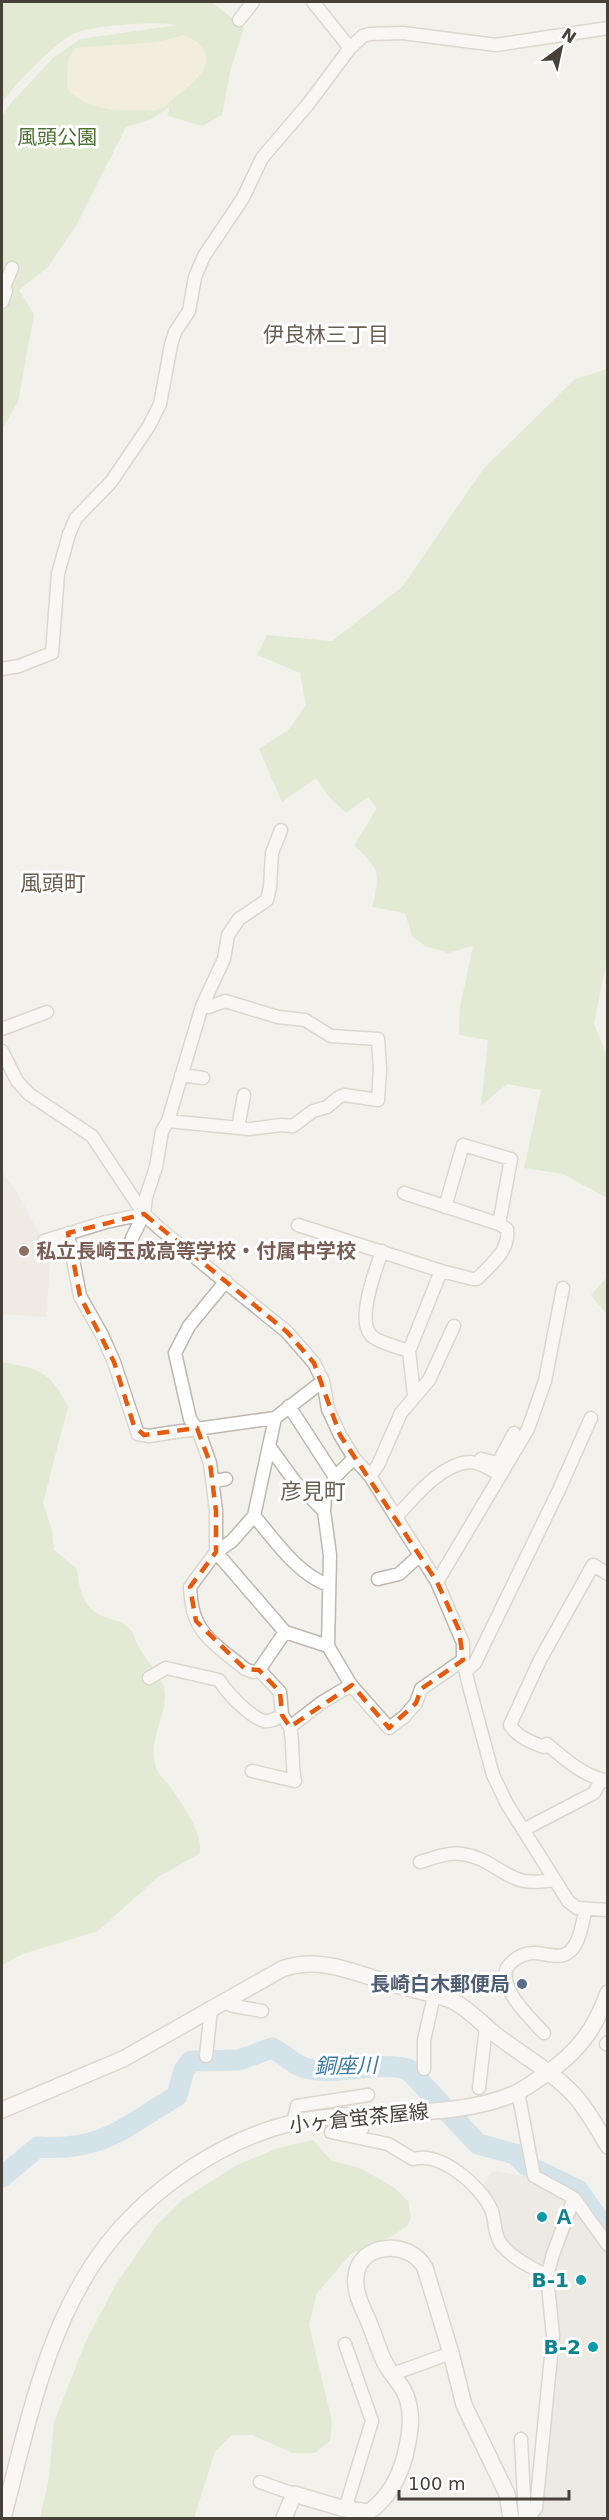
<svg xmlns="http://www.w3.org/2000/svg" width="609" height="2520" font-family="'DejaVu Sans','Noto Sans JP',sans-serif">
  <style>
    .residential { fill: #e7e2da }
    .education { fill: #ebe4d7 }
    .green { fill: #d1e3b9 }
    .sand { fill: #f3e9cc }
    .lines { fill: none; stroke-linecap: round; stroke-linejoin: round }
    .river { stroke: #afd3e9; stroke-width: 21 }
    .minor-casing { stroke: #beb8ae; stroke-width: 15 }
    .tertiary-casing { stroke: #beb8ae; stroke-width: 18 }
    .minor { stroke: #fff; stroke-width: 12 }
    .tertiary { stroke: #fff; stroke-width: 15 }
    .marked { fill: none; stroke: #e8590c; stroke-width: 4.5; stroke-dasharray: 12 8; stroke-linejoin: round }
    .education-dot { fill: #8d6e63; stroke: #fff; stroke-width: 2 }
    .service-dot { fill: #5c6f8a; stroke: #fff; stroke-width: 2 }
    .culture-dot { fill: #0f9aa8; stroke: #fff; stroke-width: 2 }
    .labels { text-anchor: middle; stroke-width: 6; stroke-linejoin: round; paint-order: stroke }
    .park-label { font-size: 20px; fill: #4d7233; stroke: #fff }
    .education-label { font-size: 20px; font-weight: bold; fill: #785e54; stroke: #fff; text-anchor: start }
    .service-label { font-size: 20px; font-weight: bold; fill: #4e5e75; stroke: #fff; text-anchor: end }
    .street-label { font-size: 20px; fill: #47413a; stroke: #fff }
    .culture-label { font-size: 20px; font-weight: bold; fill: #0d838f; stroke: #fff; text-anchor: end }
    .neighbourhood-label { font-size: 21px; fill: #685f52; stroke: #fff }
    .water-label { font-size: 21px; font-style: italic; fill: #3d79a0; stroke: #fff }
    .quarter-label { font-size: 22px; fill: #685f52; stroke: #fff }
  </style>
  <rect width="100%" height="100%" fill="#f3f1eb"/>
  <path class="residential" d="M 493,2171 L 530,2177 L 569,2200 L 545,2271 L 517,2254 L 504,2242 L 482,2186 Z
    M 576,2204 L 607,2251 L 607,2518 L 534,2518 L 552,2281 L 556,2260 Z"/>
  <path class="education" d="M 2,1172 L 16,1190 L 42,1239 L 50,1262 L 46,1317 L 2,1314 Z"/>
  <path class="green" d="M 2,2 L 212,2 L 244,28 L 231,68 L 222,115 L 202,126 L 168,116 L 169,107 L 152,119 L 126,127 L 77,224 L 48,267 L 19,290 L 34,314 L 18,402 L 2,429 L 2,116 L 9,105 L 53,58 L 80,39 L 177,25 C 157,21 88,25 71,35 C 52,47 14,84 2,103 Z
    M 607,369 L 608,955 L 594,1024 L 607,1055 L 607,1198 L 563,1174 L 524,1168 L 541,1090 L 507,1084 L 481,1106 L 488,1040 L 459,1035 L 460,1007 L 473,946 L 448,953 L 425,946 L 412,936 L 405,913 L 372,907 C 381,872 380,870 354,845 L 377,808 L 368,797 L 346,813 L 330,798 L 316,778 L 282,802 L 259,749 L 289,729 L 306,705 L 300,673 L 257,655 L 267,635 L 332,641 L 402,587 L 484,468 L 575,379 Z
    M 607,1277 L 607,1315 L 591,1295 Z
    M 2,1362 C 40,1369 50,1371 68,1407 L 43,1503 L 52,1530 L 54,1550 L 77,1569 C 79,1588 83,1610 105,1617 C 115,1621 121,1620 129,1628 C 135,1634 136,1645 142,1652 C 149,1663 159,1675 164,1687 C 171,1710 146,1738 156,1767 C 158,1774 165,1780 169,1785 C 180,1800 206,1837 199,1854 L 158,1877 L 98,1931 L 23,1954 L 2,1965 Z
    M 313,2140 L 331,2160 L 362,2169 L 395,2188 L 408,2201 L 411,2218 L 407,2226 L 392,2236 L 351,2254 L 317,2293 L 309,2325 L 332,2421 L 330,2441 L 315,2453 L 293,2453 L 252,2435 L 232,2435 L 215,2452 L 194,2518 L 40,2518 L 49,2478 L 54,2422 L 86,2341 L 116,2284 L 156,2226 L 183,2199 L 237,2165 L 278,2148 Z"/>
  <path class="sand" d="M 185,35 C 223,53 203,77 178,95 C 172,100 165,107 159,109 C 154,111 146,110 140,110 C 113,111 88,110 67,89 L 68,59 L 76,48 L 157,42 Z"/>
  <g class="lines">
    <path class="river" d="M 2,2177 L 38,2147 C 103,2152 125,2126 177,2096 L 184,2070 L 191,2061 L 239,2060 L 272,2048 C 285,2054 294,2066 309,2069 C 342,2075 374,2061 408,2069 L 478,2144 L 515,2154 L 526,2165 L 578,2190 L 608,2233"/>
    <g class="minor-casing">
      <path id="minor" d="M 313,2 L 350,48
        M 239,20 L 253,2
        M 2,302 L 6,291 L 4,287 L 12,268
        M 2,669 L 19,666 L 52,653 L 58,574 L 69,534 L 76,518 L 111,482 L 149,426 L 160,404 L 171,345 L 175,332 L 189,311 L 195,277 L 204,256 L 243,198 L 262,158 L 309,103 L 350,48 L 363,36 L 369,34 L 403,33 L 496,45 L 608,28
        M 2,1029 L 47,1012
        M 2,1051 L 17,1081 L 29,1094 L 92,1136 L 144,1214 L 159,1228 L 287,1332 L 314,1363 L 323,1381 L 328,1409 L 340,1435 L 354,1458 L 370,1476 L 437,1582 L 463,1643 L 463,1660 L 469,1686 L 493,1775 L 507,1804 L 568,1901 L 577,1908 L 608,1910
        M 181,1075 L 203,1078
        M 168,1121 L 250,1129 L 281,1125 L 293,1126 L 313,1111 L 327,1107 L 339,1097 L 344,1095 L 378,1100 L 380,1069 L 378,1039 L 331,1036 L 305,1020 L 278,1017 L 225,1001 L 209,1007 L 202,1006
        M 238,1128 L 244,1095
        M 445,1207 L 463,1145 L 511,1159 L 499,1224
        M 298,1225 L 441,1271 L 473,1279 L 477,1279 C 491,1264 510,1251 507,1229 L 499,1224 L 404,1193
        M 68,1233 L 80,1296 L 102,1335 L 114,1362 L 138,1434 L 149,1436 L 168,1433 L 275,1418
        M 44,1241 L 106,1222 L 144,1214
        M 382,1251 C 376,1269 357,1317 370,1334 C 374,1341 400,1348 409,1351
        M 132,1252 L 130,1246 L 132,1238 L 144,1214 L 146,1197 L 156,1167 L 162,1131 L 168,1121 L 202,1006 L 224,959 L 228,935 L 239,919 L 267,900 L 270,887 L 272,853 L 281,830
        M 226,1281 L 189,1326 L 175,1353 L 190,1419 L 199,1432 L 210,1463 L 216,1511 L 216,1552 L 190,1587 C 191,1598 191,1609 196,1619 C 203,1639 229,1655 245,1669 L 253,1672 L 259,1670 L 285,1632
        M 323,1381 L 275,1418 L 254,1516 L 232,1541 L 216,1552 L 285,1632 L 328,1646
        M 414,1395 L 409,1351 L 441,1271
        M 289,1406 L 335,1477 L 325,1497 L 324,1511
        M 269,1446 L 295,1482 L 324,1511 L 330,1555 L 328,1646 L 351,1685 L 389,1728 L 405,1716 L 416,1703 L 421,1689 L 463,1660
        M 481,1459 L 498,1463 L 514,1433
        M 370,1476 L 378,1465 L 401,1413 L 429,1380 L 454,1326
        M 335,1477 L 354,1458
        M 214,1481 L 226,1479
        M 254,1516 C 275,1540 296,1573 328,1585
        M 396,1517 C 414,1498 441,1463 471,1462 C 480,1462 493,1471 501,1475
        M 608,1574 L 593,1565 L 540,1660 L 510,1725 C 517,1737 531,1742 544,1747 L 547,1744 C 566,1760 583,1776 608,1781
        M 378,1579 L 399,1574 L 420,1555
        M 437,1582 L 528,1429 L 545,1381 L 563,1288
        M 259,1670 L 280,1692 L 282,1715
        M 466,1671 L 475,1663 L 558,1492 L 591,1418
        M 149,1678 L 166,1668 L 219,1680 C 227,1693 250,1717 264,1721 C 271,1722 276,1719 282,1715 L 290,1727 L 321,1703 L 351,1685
        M 252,1771 L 295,1781 C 291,1762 294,1745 290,1727
        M 523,1830 L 594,1793 L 601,1780
        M 420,1862 C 433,1858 448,1852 462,1854 C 486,1857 497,1871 517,1879 C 529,1884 543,1881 555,1880
        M 223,2002 L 234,2006 L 262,2011
        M 544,2033 C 531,2019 488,1979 513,1961 C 519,1956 526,1953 534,1953 C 545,1953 560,1960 569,1952 C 580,1944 582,1922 586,1909
        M 606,2044 L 608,2042
        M 206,2056 L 211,2009
        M 424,2069 L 424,2040 L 434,1996
        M 479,2088 L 486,2027
        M 518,2092 L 534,2176 L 574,2198 L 553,2254 L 547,2276 L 553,2336 L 536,2508 L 528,2518
        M 293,2123 L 297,2106 L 368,2095
        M 362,2129 L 331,2132 L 388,2144 L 413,2159 C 440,2151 480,2185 491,2209 C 496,2220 493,2233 501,2244 C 513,2259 531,2267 547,2276
        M 574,2198 L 608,2245
        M 393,2374 L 451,2353
        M 521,2439 L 525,2518
        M 260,2482 L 294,2494
        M 345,2509 L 372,2421 L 345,2344"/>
    </g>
    <g class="tertiary-casing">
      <path id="tertiary" d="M 2,2110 L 123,2059 L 282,1969 C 315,1957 347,1969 379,1980 C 402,1988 431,1992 453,2001 C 469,2009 482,2024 496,2035 C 522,2055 553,2072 575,2096 C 588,2111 598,2129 608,2146
        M 3,2518 C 28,2424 47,2320 109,2242 C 153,2187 224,2139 292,2123 C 362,2107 451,2122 516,2093 C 527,2088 536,2080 546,2074 C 578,2052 595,2029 608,1993
        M 284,2518 L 294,2494 L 345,2509 L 369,2512 C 389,2497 398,2480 405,2456 C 410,2434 415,2411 403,2389 C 397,2380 390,2372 385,2363 C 378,2349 374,2334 368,2320 C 362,2307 354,2291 356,2277 C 358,2242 410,2239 425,2268 L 451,2353 L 464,2405 L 507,2494 L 511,2518"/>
    </g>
    <use href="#minor" class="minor"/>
    <use href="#tertiary" class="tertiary"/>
  </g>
  <path d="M0 0H609V2520H0ZM 144,1214 L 287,1332 L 314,1363 L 340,1435 L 437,1582 L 459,1630 L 463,1660 L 421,1689 L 416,1703 L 389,1728 L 352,1685 L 290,1727 L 282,1715 L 280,1692 L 259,1670 L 245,1669 L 196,1621 L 190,1587 L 216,1552 L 216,1511 L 210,1463 L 197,1428 L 144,1435 L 134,1426 L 114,1362 L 80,1296 L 68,1233 Z" fill="#f3f1eb" fill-opacity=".55" fill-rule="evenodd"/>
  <path class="marked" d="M 144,1214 L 287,1332 L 314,1363 L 340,1435 L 437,1582 L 459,1630 L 463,1660 L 421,1689 L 416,1703 L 389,1728 L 352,1685 L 290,1727 L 282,1715 L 280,1692 L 259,1670 L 245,1669 L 196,1621 L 190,1587 L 216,1552 L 216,1511 L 210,1463 L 197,1428 L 144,1435 L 134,1426 L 114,1362 L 80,1296 L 68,1233 Z"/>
  <circle class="education-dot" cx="24" cy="1251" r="6"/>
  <circle class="service-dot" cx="522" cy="1984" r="6"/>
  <g class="culture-dot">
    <circle cx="542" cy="2217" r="6"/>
    <circle cx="581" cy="2280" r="6"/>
    <circle cx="593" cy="2347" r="6"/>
  </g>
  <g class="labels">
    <g class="park-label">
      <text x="57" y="144">風頭公園</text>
    </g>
    <g class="education-label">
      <text x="36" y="1258">私立長崎玉成高等学校・付属中学校</text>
    </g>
    <g class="service-label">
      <text x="510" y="1991">長崎白木郵便局</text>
    </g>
    <g class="street-label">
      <text transform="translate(359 2118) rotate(-6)" y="7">小ヶ倉蛍茶屋線</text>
    </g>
    <g class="culture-label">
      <text x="554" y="2224" text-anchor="start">Ａ</text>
      <text x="569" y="2287">B-1</text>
      <text x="581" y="2354">B-2</text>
    </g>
    <g class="neighbourhood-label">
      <text x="326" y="342">伊良林三丁目</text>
    </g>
    <g class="water-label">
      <text transform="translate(346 2066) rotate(-1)" y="7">銅座川</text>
    </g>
    <g class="quarter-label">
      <text x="53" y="891">風頭町</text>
      <text x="313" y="1499">彦見町</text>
    </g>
  </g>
  <rect width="609" height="2520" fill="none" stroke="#47413a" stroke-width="6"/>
  <g transform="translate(561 48) rotate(33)" stroke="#ffffff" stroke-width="4.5" paint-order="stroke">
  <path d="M0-4.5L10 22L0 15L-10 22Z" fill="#47413a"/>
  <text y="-9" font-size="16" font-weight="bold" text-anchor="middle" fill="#47413a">N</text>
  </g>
  <path d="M399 2490v9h170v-9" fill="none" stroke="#47413a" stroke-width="3"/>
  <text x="408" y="2490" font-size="18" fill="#47413a" stroke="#ffffff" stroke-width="4.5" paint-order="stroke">100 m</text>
</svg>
